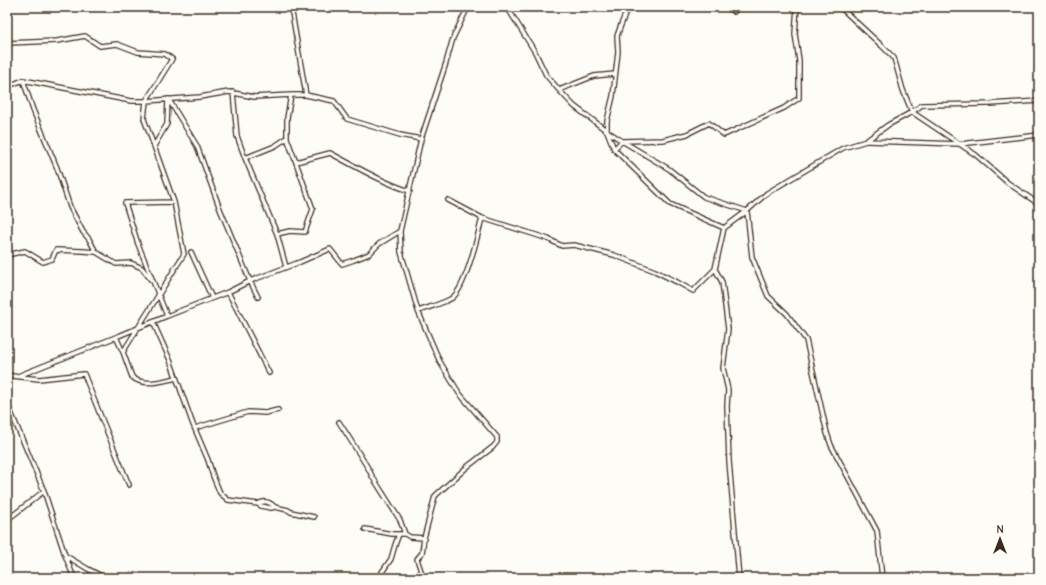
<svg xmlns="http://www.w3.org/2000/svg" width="1046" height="585" font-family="'Comic Neue',sans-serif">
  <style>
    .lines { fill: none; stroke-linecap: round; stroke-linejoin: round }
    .minor-casing { stroke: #3b2a1e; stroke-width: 6 }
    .minor { stroke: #fdfcf7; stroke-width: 3.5 }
  </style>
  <rect width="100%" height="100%" fill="#fdfcf7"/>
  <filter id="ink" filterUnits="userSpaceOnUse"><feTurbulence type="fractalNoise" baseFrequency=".025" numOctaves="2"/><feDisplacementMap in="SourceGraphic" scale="8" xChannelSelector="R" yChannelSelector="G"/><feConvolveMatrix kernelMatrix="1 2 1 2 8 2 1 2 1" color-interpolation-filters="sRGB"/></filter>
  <g filter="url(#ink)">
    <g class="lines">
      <g class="minor-casing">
        <path id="minor" d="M 291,7 L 306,95
          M 507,7 L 535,52 L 546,75 L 559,90 L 574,106 L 607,131 L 622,141 L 663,140 L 687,134 L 709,123 L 724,135 L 784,108 L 799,98 L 799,60 L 795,34 L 797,7
          M 628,7 L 621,25 L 617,36 L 618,52 L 613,96 L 607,121 L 607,131 L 614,149 L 670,204 L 724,228 L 715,269 L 722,282 L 728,329 L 723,368 L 728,390 L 727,406 L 729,461 L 739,578
          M 726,7 L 734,12 L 738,7
          M 840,7 L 882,46 L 894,58 L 903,90 L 912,112 L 976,155 L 1008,183 L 1039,204
          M 7,43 L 57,41 L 85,36 L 100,46 L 117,44 L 138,52 L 165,54 L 172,59 L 146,101 L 144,119 L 154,146
          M 23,80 L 33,110 L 57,168 L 70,207 L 83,232 L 89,239 L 96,252 L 116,264 L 131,263 L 142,268 L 151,280
          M 7,86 L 9,86 L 23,80 L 131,101 L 146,101 L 200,97 L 229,92 L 254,97 L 291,95 L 306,95 L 334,101 L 347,119 L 400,135 L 421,139 L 446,63 L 453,38 L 468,7
          M 559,90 L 594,76 L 615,74
          M 233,92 L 237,136 L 245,158 L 277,234 L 286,267
          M 169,100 L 197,146 L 220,209 L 250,281 L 258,297
          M 867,141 L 960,144 L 1039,135
          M 614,149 L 622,141 L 669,169 L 704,197 L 747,211 L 752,257 L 768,296 L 787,314 L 806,340 L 827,433 L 831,445 L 877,531 L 882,578
          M 245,158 L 275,146 L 287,138
          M 7,159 L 8,161
          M 296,162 L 330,153 C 355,166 383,183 410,191
          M 448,200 L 482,218 L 533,234 L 548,239 L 562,246 L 574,245 L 614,255 L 655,271 L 677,282 L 693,291 L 715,269
          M 174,202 L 125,203 L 138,244 L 167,316 L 228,292 L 250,281 L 300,262 L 330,249 L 342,264 L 354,260 L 369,254 L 379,244 L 400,231
          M 724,228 L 747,211 L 767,193 L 843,148 L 866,141 L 888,125 L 912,112 L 922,105 L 989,104 L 1039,101
          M 277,234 L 290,231 L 305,232 L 313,209 L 287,138 L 287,118 L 291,95
          M 191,252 L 212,298
          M 7,255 L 25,251 L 43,262 L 52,259 L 56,250 L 83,251 L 96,252
          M 228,292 L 269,373
          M 418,311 C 427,308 444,303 452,298 C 465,289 478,235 482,218
          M 153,322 L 170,360 L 192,422 L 208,460 L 213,476 L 220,493 L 228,500 L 258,504 L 261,506 L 271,508 L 275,507 L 288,510 L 291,512 L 314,517
          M 116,337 L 167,316
          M 123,352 L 184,254 L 174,202 L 154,146 L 167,124 L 168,99
          M 7,374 L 12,376 L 39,379 L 84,374 L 103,422 L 129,485
          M 18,376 L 116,337 L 123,352 L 132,377 C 143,387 164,381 176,378
          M 7,403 L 44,491 L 65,555 L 74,578
          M 339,422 L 348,436 L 368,468 L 372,476 L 400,520 L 405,534
          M 195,428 L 248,412 L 265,413 L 278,410
          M 258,504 C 264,500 270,502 275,507
          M 7,520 L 44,491
          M 365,529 L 392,534 L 405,534 L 410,537 L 424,538
          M 66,556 L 88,569 L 105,578
          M 379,578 L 382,572 L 391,559 L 395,545 L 399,534
          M 419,578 L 421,571 L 417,559 L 422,553 L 424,538 L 435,496 L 467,467 L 493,447 L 497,442 L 497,437 L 459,393 L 440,362 L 418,311 L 401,252 L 400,231 L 421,139"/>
      </g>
      <use href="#minor" class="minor"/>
    </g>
  </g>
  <rect width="1046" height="585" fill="none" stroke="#fdfcf7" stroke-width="24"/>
  <rect x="12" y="12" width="1022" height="561" fill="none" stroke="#3b2a1e" stroke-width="1.5" filter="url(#ink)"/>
  <g transform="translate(1000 539)" stroke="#fdfcf7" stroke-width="3" paint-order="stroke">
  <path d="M0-3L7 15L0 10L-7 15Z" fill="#3b2a1e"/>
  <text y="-6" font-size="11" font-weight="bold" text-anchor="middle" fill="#3b2a1e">N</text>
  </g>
</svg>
